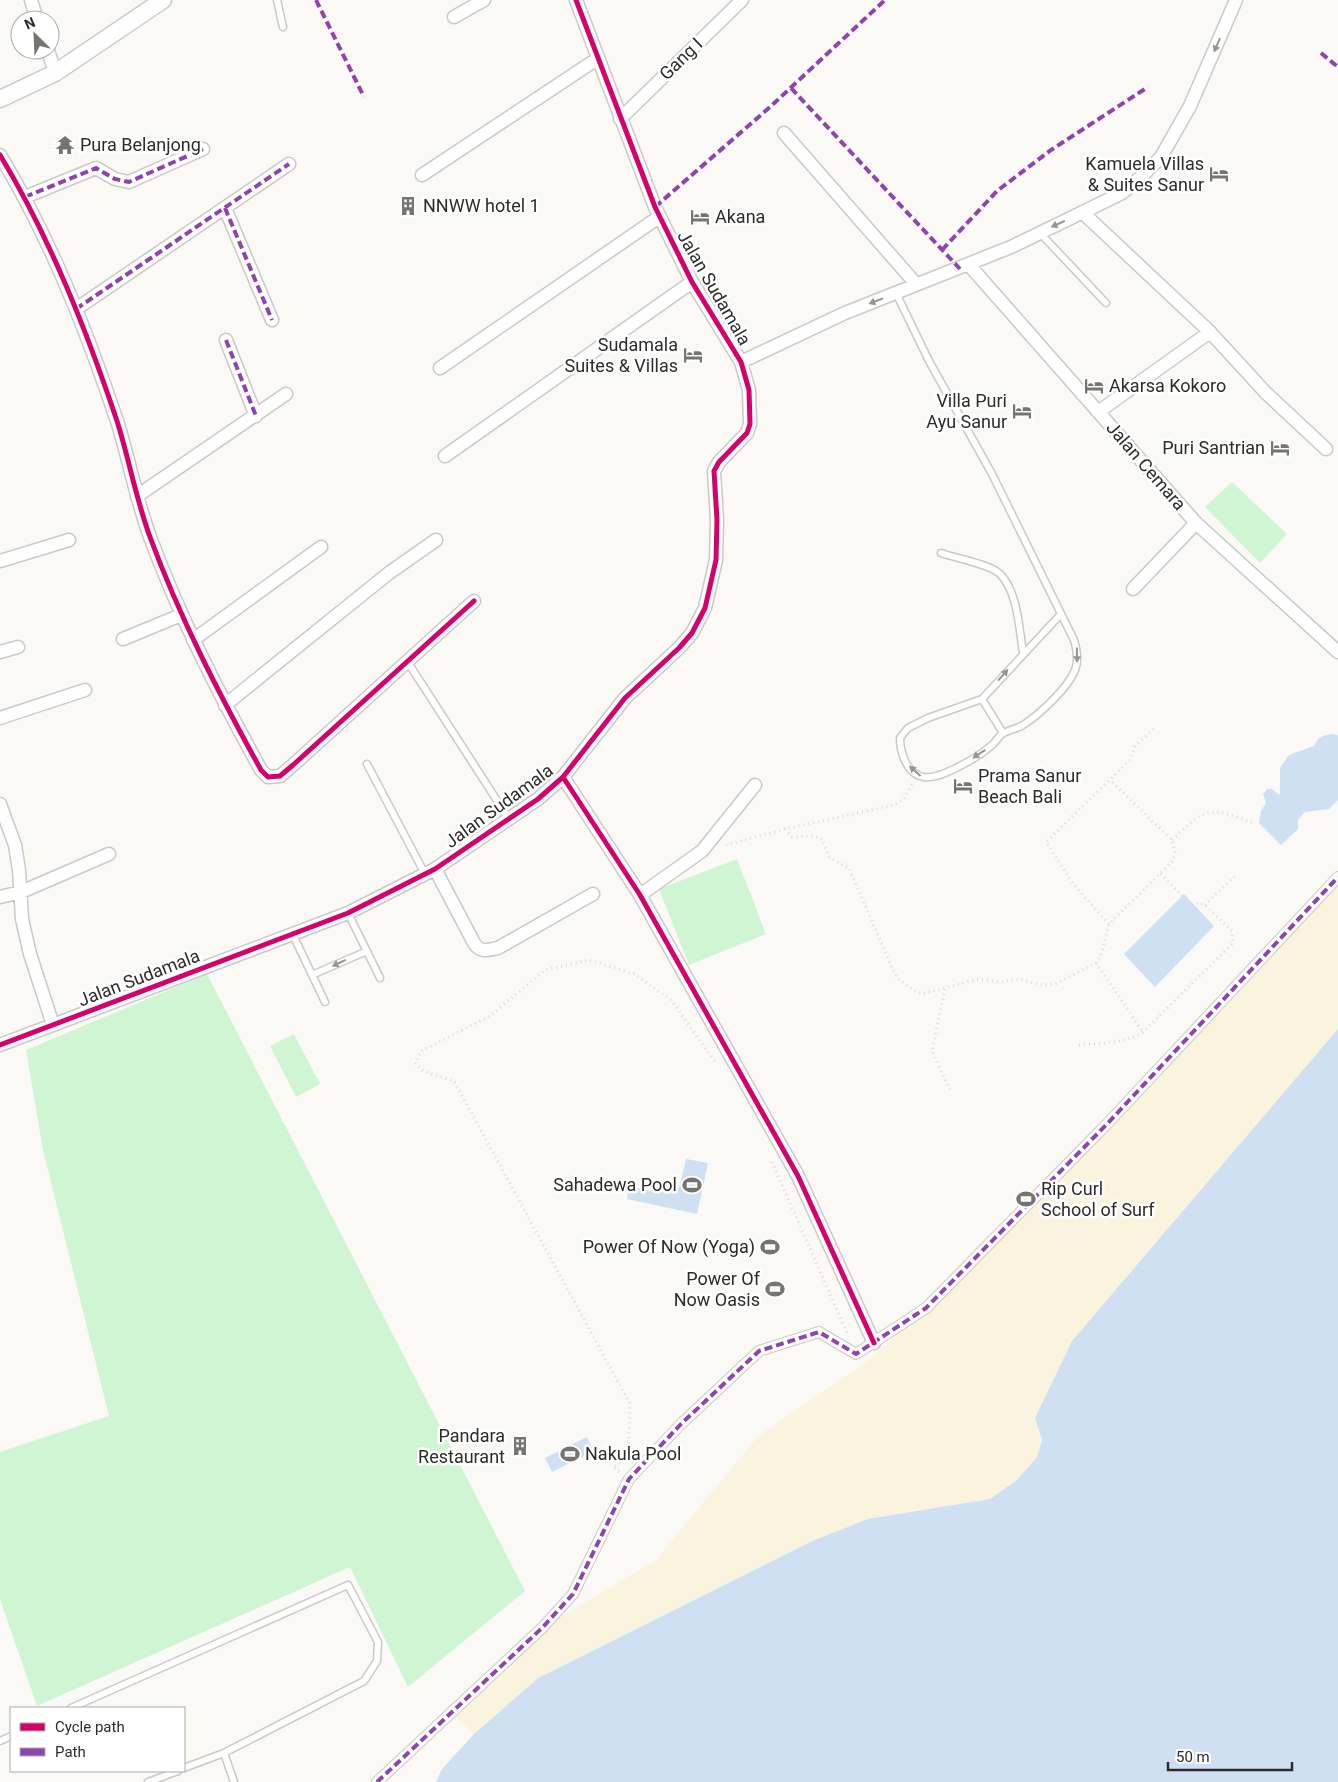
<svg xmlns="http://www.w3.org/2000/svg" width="1338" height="1782" font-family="Roboto,sans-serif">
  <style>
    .green { fill: #d0f5d2 }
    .sand { fill: #faf4de }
    .water { fill: #d0e0f3 }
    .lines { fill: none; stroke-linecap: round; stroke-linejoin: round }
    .service-casing { stroke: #cac9c7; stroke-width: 9 }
    .pedestrian-casing { stroke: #cac9c7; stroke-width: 12 }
    .minor-casing { stroke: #cac9c7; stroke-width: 15 }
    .tertiary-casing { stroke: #cac9c7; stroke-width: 19 }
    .path { stroke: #dbdbdb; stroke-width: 3; stroke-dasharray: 1 4; stroke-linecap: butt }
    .service { stroke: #fefefe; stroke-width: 6 }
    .pedestrian { stroke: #fefefe; stroke-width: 10 }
    .minor { stroke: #fefefe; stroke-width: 12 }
    .tertiary { stroke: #fefefe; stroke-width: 16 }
    .quiet { stroke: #8e44ad; stroke-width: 4; stroke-dasharray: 8 4; stroke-linecap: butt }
    .cycleway-casing { stroke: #fff; stroke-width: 8 }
    .cycleway { stroke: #d6006c; stroke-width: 5 }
    .oneway { fill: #969594 }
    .labels { text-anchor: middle; stroke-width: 5; stroke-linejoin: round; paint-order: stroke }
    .street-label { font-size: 18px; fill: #2d2c2a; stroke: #fff }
    .poi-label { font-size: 18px; fill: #2d2c2a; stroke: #fff; text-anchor: end }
  </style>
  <rect width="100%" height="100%" fill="#faf9f6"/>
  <path class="green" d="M 1232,482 L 1287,534 L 1260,563 L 1205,507 Z
    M 737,859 L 766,934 L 689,965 L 659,889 Z
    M 207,974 L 525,1591 L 408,1687 L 350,1567 L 37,1706 L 0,1599 L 0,1452 L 109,1416 L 43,1150 L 26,1050 Z
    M 294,1034 L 320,1084 L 296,1097 L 270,1046 Z"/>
  <path class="sand" d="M 1338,877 L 1338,1030 L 1035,1418 L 1042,1440 L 1037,1457 L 1017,1480 L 990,1499 L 868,1519 L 812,1541 L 538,1678 L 474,1734 L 446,1708 L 542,1628 L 656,1560 L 758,1436 L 868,1361 L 926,1308 Z"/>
  <path class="water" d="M 1331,734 L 1338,735 L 1338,800 L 1329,809 L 1305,812 L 1298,820 L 1298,829 L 1281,845 L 1259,823 L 1261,811 L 1266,803 L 1263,794 L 1267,789 L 1272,789 L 1279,795 L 1280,793 L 1280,768 L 1289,755 L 1314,746 C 1318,737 1321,736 1331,734 Z
    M 1184,894 L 1214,926 L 1155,987 L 1124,954 Z
    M 1338,1029 L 1338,1782 L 436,1782 L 442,1769 L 474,1734 L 538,1678 L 812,1541 L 868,1519 L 990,1499 L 1017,1480 L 1037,1457 L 1042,1440 L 1035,1418 L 1072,1341 Z
    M 686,1159 L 708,1163 L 697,1214 L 627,1199 L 629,1187 L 651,1191 L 653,1183 L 679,1188 Z
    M 587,1437 L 594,1451 L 552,1472 L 545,1458 Z"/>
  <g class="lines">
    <g class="service-casing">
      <path id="service" d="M 277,0 L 283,27
        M 1040,233 L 1106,303
        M 896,293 L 929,361 L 992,474 L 1074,640 C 1077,650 1079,660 1075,670 C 1068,688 1039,715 1023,725 C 1017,729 1008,730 1002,734 C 998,737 996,742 992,745 C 980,756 940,780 924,777 C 907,775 900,752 900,738 L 908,728 L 928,718 L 982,699 L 1061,614
        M 941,553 C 955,558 990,564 1000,574 C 1018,592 1019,629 1023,652
        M 407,661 L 509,819
        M 982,699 L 1003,733
        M 367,764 L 425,874
        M 348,913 L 380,978
        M 293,935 L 325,1002
        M 312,975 L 367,951
        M 71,1708 L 348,1585 L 378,1642 L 377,1661 L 364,1681 L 224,1753 L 184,1768
        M 0,1741 L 11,1736
        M 224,1753 L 234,1782
        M 148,1782 L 178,1771"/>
    </g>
    <g class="pedestrian-casing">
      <path id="pedestrian" d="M 377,1782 L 542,1628 L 573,1594 L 629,1479 L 681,1424 L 759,1351 L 819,1332 L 856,1354 L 926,1308 L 1107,1124 L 1338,877"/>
    </g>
    <g class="minor-casing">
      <path id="minor" d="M 31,0 L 37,20
        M 454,17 L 484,0
        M 48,50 L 55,73
        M 620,119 L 742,0
        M 784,133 L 916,284
        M 0,155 C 50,238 86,329 117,421 C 129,459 136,499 150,537 C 180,618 219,694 261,770 L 268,777 L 280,776 L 293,765 L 474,601
        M 422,175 L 597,59
        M 25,197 L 96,168 L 115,179 L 129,182 L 203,149
        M 225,208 L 272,320
        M 1082,212 L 1210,332 L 1266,393 L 1326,449
        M 969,265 L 1196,523 L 1338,652
        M 76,309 L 289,164
        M 226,340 L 256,416
        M 741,362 L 845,313 L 1011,247 L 1122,193 L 1139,179 L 1161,157 L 1190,106 L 1236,0
        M 440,368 L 659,217
        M 1098,412 L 1210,332
        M 445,456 L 692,282
        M 137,496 L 286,394
        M 0,561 L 69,540
        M 1133,589 L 1196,523
        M 123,639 L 181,615
        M 193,640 L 321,547
        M 0,652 L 18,647
        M 225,705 L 389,573 L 436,540
        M 0,718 L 85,690
        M 563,777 L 640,895 L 798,1176 L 874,1343
        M 0,804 L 15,845 L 19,870 L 22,919 L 30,954 L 53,1025
        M 435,869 L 474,943 C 480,953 488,950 498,948 L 593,894
        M 640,895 L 702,851 L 755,785
        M 0,897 L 21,892 L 109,854
        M 0,1045 L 348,913 L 435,869 L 538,799 L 563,777 L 625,698 L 679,648 L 692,633 L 705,608 L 716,560 L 717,520 L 714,471 L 719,462 L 747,433 L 750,424 L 749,390 L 741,362 L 692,282 L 655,207 L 576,0"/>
    </g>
    <g class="tertiary-casing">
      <path id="tertiary" d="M 0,99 L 55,73 L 163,0"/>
    </g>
    <path class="path" d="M 785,829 L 792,837 L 811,836 L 822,839 L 829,857 L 849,868 L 893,970 L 897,978 L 915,991 L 923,994 L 978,979 L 998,982 L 1020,979 L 1041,985 L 1055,984 L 1096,963 L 1101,955 L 1109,924 L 1173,861 L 1175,852 L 1172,840 L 1110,780
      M 1172,840 C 1207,806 1208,807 1254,823
      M 726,845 L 785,829 L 894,805 L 904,799 L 912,784
      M 1205,905 L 1237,874
      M 1109,924 L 1074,885 L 1046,842 L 1130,760 L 1135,746 L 1155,728
      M 1096,963 L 1143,1032
      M 945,989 L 932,1051 L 950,1090
      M 1079,1045 C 1101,1043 1124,1044 1143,1032 L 1233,943 L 1232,931 L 1205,905 L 1198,903 L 1192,906 L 1160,873
      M 772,1162 L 848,1335
      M 619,1472 L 613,1467 L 628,1458 L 630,1404 L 454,1081 L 423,1071 L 415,1063 L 421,1051 L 490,1016 L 545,970 L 589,960 L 634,974 L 671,1000 L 716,1063"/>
    <use href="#service" class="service"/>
    <use href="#pedestrian" class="pedestrian"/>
    <use href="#minor" class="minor"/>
    <use href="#tertiary" class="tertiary"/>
    <path class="quiet" d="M 316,0 L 364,97
      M 1321,53 L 1338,67
      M 791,88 L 960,269
      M 25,197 L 96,168 L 115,179 L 129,182 L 203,149
      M 655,207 L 770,107 L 885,0
      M 225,208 L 272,320
      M 942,250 L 997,191 L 1051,150 L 1148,87
      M 76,309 L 289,164
      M 226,340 L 256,416
      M 377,1782 L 542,1628 L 573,1594 L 629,1479 L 681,1424 L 759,1351 L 819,1332 L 856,1354 L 926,1308 L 1107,1124 L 1338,877"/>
    <g class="cycleway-casing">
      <path id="cycleway" d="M 0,155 C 50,238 86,329 117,421 C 129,459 136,499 150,537 C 180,618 219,694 261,770 L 268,777 L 280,776 L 293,765 L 474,601
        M 563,777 L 640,895 L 798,1176 L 874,1343
        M 0,1045 L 348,913 L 435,869 L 538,799 L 563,777 L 625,698 L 679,648 L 692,633 L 705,608 L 716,560 L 717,520 L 714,471 L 719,462 L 747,433 L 750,424 L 749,390 L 741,362 L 692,282 L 655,207 L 576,0"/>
    </g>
    <use href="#cycleway" class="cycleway"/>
  </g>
  <defs><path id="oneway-solid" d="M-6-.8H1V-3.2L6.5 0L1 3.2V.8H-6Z" transform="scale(1.25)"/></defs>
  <g class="oneway">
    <use href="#oneway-solid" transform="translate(1217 45) rotate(114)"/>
    <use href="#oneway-solid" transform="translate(1058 224) rotate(156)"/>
    <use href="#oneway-solid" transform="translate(876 301) rotate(159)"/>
    <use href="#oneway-solid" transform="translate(1077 655) rotate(89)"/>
    <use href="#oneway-solid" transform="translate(1003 675) rotate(-49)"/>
    <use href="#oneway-solid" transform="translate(979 754) rotate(147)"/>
    <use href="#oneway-solid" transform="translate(915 771) rotate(-138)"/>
    <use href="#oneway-solid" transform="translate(339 963) rotate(155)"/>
  </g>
  <defs>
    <g id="temple-bare" transform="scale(1.5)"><path d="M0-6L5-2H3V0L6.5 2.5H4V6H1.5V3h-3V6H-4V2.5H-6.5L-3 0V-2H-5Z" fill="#757471" stroke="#fff" stroke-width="2.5" paint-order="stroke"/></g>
    <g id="hotel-bare" transform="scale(1.5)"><path d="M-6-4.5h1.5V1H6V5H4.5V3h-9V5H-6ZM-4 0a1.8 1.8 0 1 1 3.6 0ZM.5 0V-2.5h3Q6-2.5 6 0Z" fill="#757471" stroke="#fff" stroke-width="2.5" paint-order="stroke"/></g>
    <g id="building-bare" transform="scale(1.5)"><path d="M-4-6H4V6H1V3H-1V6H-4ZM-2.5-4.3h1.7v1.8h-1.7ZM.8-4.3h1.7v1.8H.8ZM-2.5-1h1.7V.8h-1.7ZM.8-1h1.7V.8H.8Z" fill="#757471" stroke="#fff" stroke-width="2.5" paint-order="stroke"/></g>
    <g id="stadium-bare" transform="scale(1.5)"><path d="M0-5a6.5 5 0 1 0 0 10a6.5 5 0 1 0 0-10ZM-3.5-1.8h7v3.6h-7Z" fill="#757471" stroke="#fff" stroke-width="2.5" paint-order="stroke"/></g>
  </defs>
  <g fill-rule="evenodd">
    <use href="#temple-bare" x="65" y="145"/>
    <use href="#hotel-bare" x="1219" y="174"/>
    <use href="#building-bare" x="408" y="206"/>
    <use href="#hotel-bare" x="700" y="217"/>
    <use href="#hotel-bare" x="693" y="355"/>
    <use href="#hotel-bare" x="1094" y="386"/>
    <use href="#hotel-bare" x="1022" y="411"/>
    <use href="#hotel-bare" x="1280" y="448"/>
    <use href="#hotel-bare" x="963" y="786"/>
    <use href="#stadium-bare" x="692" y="1185"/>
    <use href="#stadium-bare" x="1026" y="1199"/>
    <use href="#stadium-bare" x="770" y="1247"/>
    <use href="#stadium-bare" x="775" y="1289"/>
    <use href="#building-bare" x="520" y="1446"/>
    <use href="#stadium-bare" x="570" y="1454"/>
  </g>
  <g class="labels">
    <g class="street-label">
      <text transform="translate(681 59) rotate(-44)" y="6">Gang I</text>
      <text transform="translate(714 288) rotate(60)" y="6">Jalan Sudamala</text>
      <text transform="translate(1146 466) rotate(49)" y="6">Jalan Cemara</text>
      <text transform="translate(499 806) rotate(-36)" y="6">Jalan Sudamala</text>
      <text transform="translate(139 978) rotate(-21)" y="6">Jalan Sudamala</text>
    </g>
    <g class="poi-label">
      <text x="80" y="151" text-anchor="start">Pura Belanjong</text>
      <text x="1204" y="170">Kamuela Villas<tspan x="1204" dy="21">&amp; Suites Sanur</tspan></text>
      <text x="423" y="212" text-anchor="start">NNWW hotel 1</text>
      <text x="715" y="223" text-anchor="start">Akana</text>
      <text x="678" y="351">Sudamala<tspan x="678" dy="21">Suites &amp; Villas</tspan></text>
      <text x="1109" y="392" text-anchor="start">Akarsa Kokoro</text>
      <text x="1007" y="407">Villa Puri<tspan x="1007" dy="21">Ayu Sanur</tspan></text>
      <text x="1265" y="454">Puri Santrian</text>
      <text x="978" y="782" text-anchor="start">Prama Sanur<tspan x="978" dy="21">Beach Bali</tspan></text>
      <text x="677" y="1191">Sahadewa Pool</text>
      <text x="1041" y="1195" text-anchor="start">Rip Curl<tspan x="1041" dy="21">School of Surf</tspan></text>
      <text x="755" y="1253">Power Of Now (Yoga)</text>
      <text x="760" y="1285">Power Of<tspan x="760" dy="21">Now Oasis</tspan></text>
      <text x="505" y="1442">Pandara<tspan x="505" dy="21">Restaurant</tspan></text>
      <text x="585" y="1460" text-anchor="start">Nakula Pool</text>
    </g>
  </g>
  <rect x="10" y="1707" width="175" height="65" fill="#ffffff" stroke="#ababaa"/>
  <rect x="20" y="1723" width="25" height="8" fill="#d6006c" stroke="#ababaa"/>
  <text x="55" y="1732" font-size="15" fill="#2d2c2a">Cycle path</text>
  <rect x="20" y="1748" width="25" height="8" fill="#8e44ad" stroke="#ababaa"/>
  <text x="55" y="1757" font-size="15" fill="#2d2c2a">Path</text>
  <g transform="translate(35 35) rotate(336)"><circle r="24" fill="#ffffff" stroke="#ababaa"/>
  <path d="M0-4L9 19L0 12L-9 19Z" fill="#757471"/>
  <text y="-8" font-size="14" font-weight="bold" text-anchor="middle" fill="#2d2c2a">N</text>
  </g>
  <path d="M1168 1762v8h124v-8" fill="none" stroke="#2d2c2a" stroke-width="2.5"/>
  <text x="1176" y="1762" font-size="15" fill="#2d2c2a" stroke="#ffffff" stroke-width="4" paint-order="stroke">50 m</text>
</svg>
